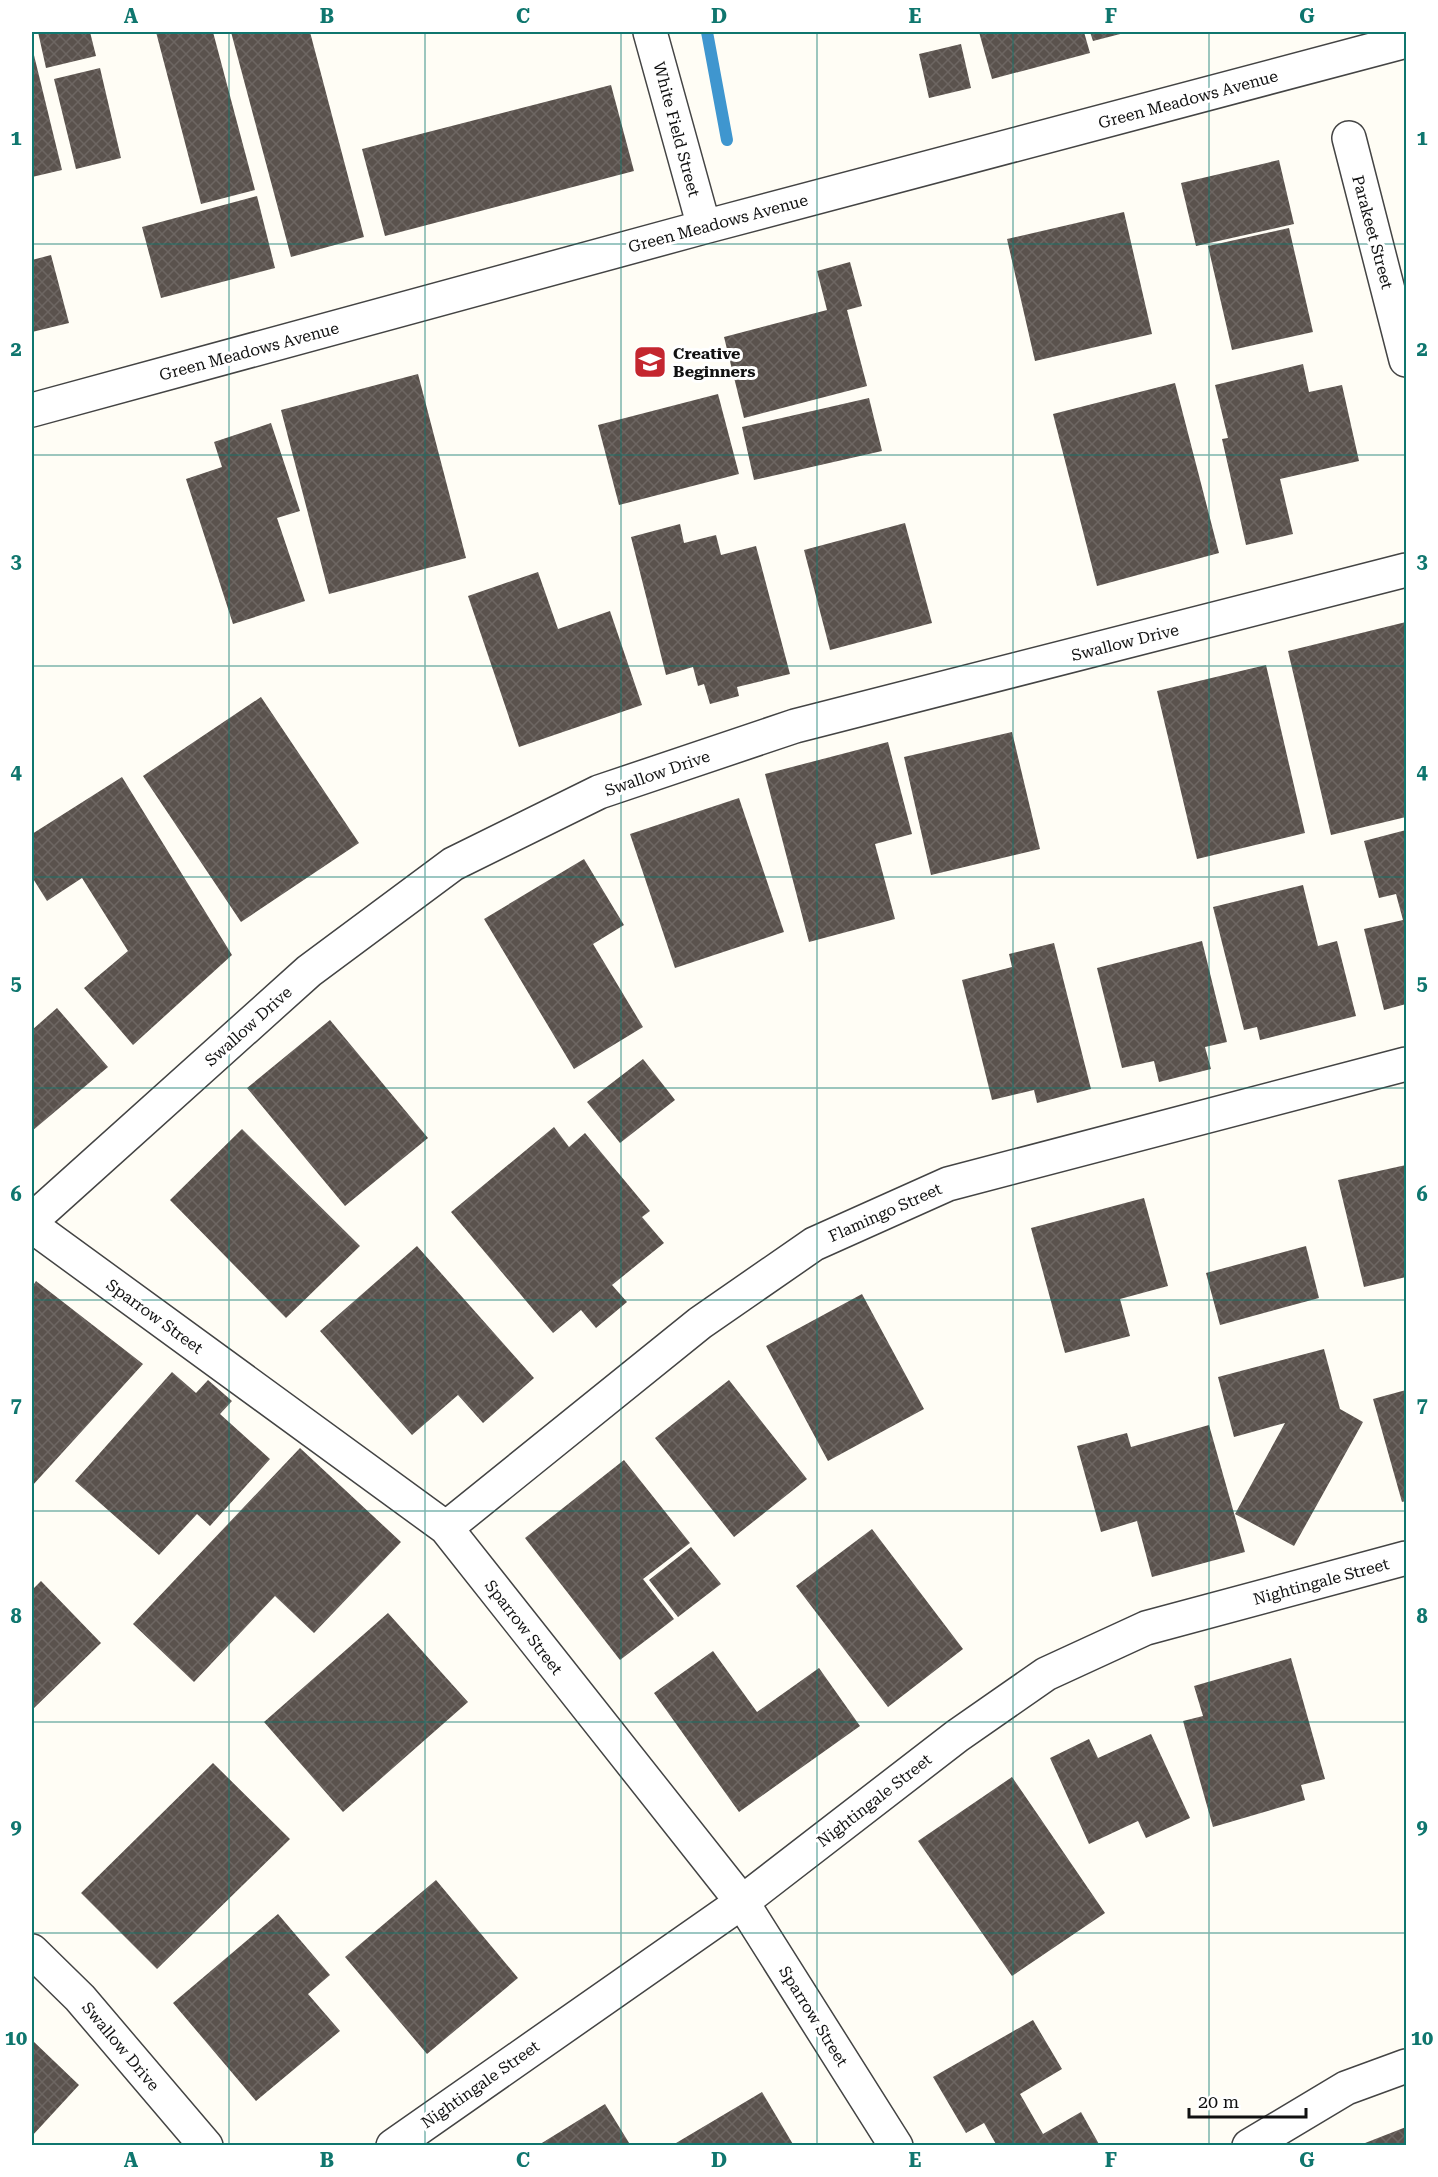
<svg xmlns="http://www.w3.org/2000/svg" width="1438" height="2177" font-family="'Roboto Serif',serif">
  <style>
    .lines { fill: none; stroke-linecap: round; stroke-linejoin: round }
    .stream { stroke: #3f96cf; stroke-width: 12 }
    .building { fill: url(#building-cross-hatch) }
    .minor-casing { stroke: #444; stroke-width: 36 }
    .minor { stroke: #fff; stroke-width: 33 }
    .grid { fill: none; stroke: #0f766e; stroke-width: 1.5; stroke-opacity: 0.55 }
    .labels { text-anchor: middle; stroke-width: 6; stroke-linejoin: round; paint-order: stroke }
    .street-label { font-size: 16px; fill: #111; stroke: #fff }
    .poi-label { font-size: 16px; font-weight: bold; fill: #111; stroke: #fff; text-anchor: start }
    .neatline { fill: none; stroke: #0f766e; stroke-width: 2 }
    .grid-label { font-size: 20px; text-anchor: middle; font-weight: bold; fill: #0f766e }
  </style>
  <defs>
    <pattern id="building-cross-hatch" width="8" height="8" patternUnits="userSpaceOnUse" patternTransform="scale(1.5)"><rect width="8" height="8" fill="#5a524d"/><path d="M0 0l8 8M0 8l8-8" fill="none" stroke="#6d6662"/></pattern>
  </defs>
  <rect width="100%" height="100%" fill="#fffdf5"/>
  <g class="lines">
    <path class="stream" d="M 707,32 L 727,140"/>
  </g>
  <path class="building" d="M 38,32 L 90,32 L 96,56 L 46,68 Z
    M 156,32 L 213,32 L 255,190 L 201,204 Z
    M 231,32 L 310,32 L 364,237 L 291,257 Z
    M 979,32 L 1084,32 L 1090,53 L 992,79 Z
    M 1090,32 L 1128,32 L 1093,41 Z
    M 961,44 L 971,88 L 929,98 L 919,54 Z
    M 32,47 L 62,170 L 32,177 Z
    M 100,68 L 121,158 L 76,169 L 54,79 Z
    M 611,85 L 634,171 L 385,236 L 362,149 Z
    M 1279,160 L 1294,224 L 1196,246 L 1181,183 Z
    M 257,196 L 275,268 L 161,298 L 142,227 Z
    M 1124,212 L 1152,334 L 1035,361 L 1007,239 Z
    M 1289,228 L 1313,332 L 1232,350 L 1208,246 Z
    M 51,255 L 69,323 L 32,332 L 32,260 Z
    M 850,262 L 862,306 L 847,310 L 867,386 L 744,418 L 724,337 L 827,310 L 817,271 Z
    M 1303,364 L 1309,392 L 1342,385 L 1359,461 L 1280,479 L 1293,534 L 1246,545 L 1222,439 L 1228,438 L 1215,385 Z
    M 418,374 L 466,558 L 329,594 L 281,410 Z
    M 1175,383 L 1219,553 L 1097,586 L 1053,414 Z
    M 718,394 L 739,474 L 619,505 L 598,425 Z
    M 869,398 L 882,451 L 754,480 L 742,427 Z
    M 271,423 L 300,511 L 277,518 L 305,601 L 233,624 L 186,479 L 222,467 L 214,442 Z
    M 905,523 L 932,623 L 830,650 L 804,550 Z
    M 680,524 L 684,543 L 716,535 L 721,555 L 756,546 L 790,674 L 737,687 L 739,696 L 710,704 L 704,684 L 698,686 L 693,667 L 666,675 L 631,537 Z
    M 538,572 L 558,629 L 610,611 L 642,705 L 519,747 L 468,596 Z
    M 1406,622 L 1406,817 L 1331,835 L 1288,651 Z
    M 1266,665 L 1305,833 L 1197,859 L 1157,691 Z
    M 261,697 L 359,843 L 241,922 L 143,776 Z
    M 1012,732 L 1040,849 L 931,875 L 904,757 Z
    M 888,742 L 912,834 L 875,844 L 895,919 L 809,942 L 765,774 Z
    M 122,777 L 232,955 L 133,1045 L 84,988 L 128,951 L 82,878 L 47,901 L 32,877 L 32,834 Z
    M 739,798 L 784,932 L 675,968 L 630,834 Z
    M 1406,830 L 1406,1004 L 1384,1010 L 1364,929 L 1403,920 L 1396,894 L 1379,898 L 1364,841 Z
    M 584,859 L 624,925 L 593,944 L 643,1027 L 574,1069 L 484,919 Z
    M 1303,885 L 1318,946 L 1337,941 L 1356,1016 L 1260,1040 L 1257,1027 L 1244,1030 L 1213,907 Z
    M 1202,941 L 1227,1042 L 1205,1047 L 1211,1069 L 1159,1082 L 1154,1061 L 1122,1068 L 1097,968 Z
    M 1054,943 L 1091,1089 L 1037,1103 L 1034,1090 L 992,1100 L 962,980 L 1012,967 L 1009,954 Z
    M 57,1008 L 108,1067 L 32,1131 L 32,1030 Z
    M 330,1020 L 428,1138 L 345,1206 L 247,1088 Z
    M 643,1059 L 675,1100 L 620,1143 L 587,1102 Z
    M 554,1127 L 569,1147 L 585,1133 L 650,1211 L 642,1217 L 664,1243 L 612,1285 L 627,1302 L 596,1328 L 581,1310 L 553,1333 L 451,1212 Z
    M 242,1129 L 360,1246 L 286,1318 L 170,1200 Z
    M 1406,1165 L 1406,1277 L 1364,1287 L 1338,1180 Z
    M 1144,1198 L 1168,1286 L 1120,1299 L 1130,1336 L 1065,1353 L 1031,1228 Z
    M 417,1246 L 534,1378 L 483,1423 L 458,1395 L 412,1435 L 320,1331 Z
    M 1306,1246 L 1319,1298 L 1220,1325 L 1206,1273 Z
    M 36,1281 L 143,1364 L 32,1486 L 32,1287 Z
    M 862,1294 L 924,1409 L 828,1461 L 766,1346 Z
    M 1324,1349 L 1340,1409 L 1363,1422 L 1294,1546 L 1235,1514 L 1285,1423 L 1234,1437 L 1218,1377 Z
    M 172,1372 L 196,1393 L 208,1380 L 232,1401 L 220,1414 L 270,1459 L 210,1526 L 197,1514 L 159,1555 L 75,1481 Z
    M 729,1380 L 807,1479 L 734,1537 L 655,1438 Z
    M 1406,1390 L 1406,1501 L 1402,1502 L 1373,1399 Z
    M 1209,1425 L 1245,1552 L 1152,1577 L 1137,1521 L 1101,1532 L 1077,1446 L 1127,1433 L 1131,1447 Z
    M 300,1448 L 401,1542 L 314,1633 L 275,1596 L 194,1682 L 133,1624 Z
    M 624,1460 L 690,1543 L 643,1579 L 674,1619 L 620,1660 L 525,1538 Z
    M 872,1529 L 963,1649 L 888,1707 L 796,1586 Z
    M 691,1547 L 721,1584 L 678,1617 L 649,1580 Z
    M 41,1581 L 101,1643 L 32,1710 L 32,1590 Z
    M 388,1613 L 468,1702 L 343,1812 L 264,1722 Z
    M 713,1651 L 757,1712 L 819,1668 L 860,1726 L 739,1812 L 654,1693 Z
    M 1291,1658 L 1325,1779 L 1301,1785 L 1305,1800 L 1213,1827 L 1183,1721 L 1203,1716 L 1194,1686 Z
    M 1151,1734 L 1190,1818 L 1146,1838 L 1138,1821 L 1089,1844 L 1050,1758 L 1089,1739 L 1098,1758 Z
    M 213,1763 L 290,1839 L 157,1969 L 81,1893 Z
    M 1012,1777 L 1105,1913 L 1012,1976 L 918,1841 Z
    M 436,1880 L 518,1978 L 427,2054 L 345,1957 Z
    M 278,1914 L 330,1975 L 308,1994 L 340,2031 L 256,2101 L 173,2003 Z
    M 1033,2020 L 1062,2069 L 1020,2094 L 1043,2134 L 1081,2112 L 1100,2146 L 997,2146 L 984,2123 L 966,2133 L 933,2077 Z
    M 32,2040 L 79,2085 L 32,2136 Z
    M 762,2092 L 794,2146 L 671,2146 Z
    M 605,2104 L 631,2146 L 537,2146 Z
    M 1406,2127 L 1406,2146 L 1360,2146 L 1360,2145 Z"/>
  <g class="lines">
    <g class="minor-casing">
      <path id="minor" d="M 650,32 L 704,227
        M 1349,138 L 1406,360
        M 32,410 L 704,227 L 1406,41
        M 32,1220 L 309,971 L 453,864 L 599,792 L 795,726 L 1406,570
        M 32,1226 L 446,1528 L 742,1902 L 896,2146
        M 446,1528 L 700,1323 L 814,1244 L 948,1184 L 1406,1064
        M 32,1951 L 80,1998 L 206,2146
        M 393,2146 L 742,1902 L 957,1736 L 1046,1674 L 1146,1628 L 1406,1558
        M 1249,2146 L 1346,2088 L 1406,2066"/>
    </g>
    <use href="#minor" class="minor"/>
  </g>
  <path class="grid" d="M 229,32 L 229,2146M 425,32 L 425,2146M 621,32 L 621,2146M 817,32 L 817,2146M 1013,32 L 1013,2146M 1209,32 L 1209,2146M 32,244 L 1406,244M 32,455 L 1406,455M 32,666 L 1406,666M 32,877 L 1406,877M 32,1088 L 1406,1088M 32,1300 L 1406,1300M 32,1511 L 1406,1511M 32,1722 L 1406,1722M 32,1933 L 1406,1933"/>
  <defs>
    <g id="school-square" transform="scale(1.725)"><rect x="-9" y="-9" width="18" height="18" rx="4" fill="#c4262e" stroke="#fff"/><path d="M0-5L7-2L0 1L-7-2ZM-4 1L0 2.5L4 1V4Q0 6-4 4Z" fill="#fff"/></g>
  </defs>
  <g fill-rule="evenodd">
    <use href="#school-square" x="650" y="362"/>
  </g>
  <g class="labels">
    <g class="street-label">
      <text transform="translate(1188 99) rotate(-15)" y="6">Green Meadows Avenue</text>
      <text transform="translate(677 129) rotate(75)" y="6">White Field Street</text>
      <text transform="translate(718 223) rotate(-15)" y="6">Green Meadows Avenue</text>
      <text transform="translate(1373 232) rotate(75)" y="6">Parakeet Street</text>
      <text transform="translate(249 351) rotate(-15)" y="6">Green Meadows Avenue</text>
      <text transform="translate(1125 642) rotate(-14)" y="6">Swallow Drive</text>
      <text transform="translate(657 773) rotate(-19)" y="6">Swallow Drive</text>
      <text transform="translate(248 1026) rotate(-42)" y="6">Swallow Drive</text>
      <text transform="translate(885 1212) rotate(-24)" y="6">Flamingo Street</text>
      <text transform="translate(155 1316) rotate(36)" y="6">Sparrow Street</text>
      <text transform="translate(1321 1581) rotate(-15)" y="6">Nightingale Street</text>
      <text transform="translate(524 1627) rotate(52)" y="6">Sparrow Street</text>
      <text transform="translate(874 1800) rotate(-38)" y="6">Nightingale Street</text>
      <text transform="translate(814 2016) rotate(58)" y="6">Sparrow Street</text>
      <text transform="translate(121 2046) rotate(50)" y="6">Swallow Drive</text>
      <text transform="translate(480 2084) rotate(-35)" y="6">Nightingale Street</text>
    </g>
    <g class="poi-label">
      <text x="673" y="359">Creative<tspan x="673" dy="18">Beginners</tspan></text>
    </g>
  </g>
  <rect width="1438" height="2177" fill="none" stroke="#ffffff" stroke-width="66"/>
  <path d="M1189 2108v9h117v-9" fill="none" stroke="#111111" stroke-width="3"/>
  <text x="1198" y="2108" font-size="18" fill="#111111" stroke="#ffffff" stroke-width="4.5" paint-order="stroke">20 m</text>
  <rect x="33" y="33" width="1372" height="2111" class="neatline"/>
  <g class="grid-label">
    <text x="131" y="23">A</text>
    <text x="327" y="23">B</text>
    <text x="523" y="23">C</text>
    <text x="719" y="23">D</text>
    <text x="915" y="23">E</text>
    <text x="1111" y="23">F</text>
    <text x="1307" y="23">G</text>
    <text x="16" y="145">1</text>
    <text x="1422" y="145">1</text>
    <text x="16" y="356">2</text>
    <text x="1422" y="356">2</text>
    <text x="16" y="568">3</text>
    <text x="1422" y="568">3</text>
    <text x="16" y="779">4</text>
    <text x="1422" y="779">4</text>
    <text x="16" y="990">5</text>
    <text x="1422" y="990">5</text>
    <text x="16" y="1201">6</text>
    <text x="1422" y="1201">6</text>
    <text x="16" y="1412">7</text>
    <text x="1422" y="1412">7</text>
    <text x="16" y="1623">8</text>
    <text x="1422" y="1623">8</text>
    <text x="16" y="1834">9</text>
    <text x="1422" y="1834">9</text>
    <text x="16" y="2045">10</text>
    <text x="1422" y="2045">10</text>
    <text x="131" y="2167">A</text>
    <text x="327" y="2167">B</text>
    <text x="523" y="2167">C</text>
    <text x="719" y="2167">D</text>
    <text x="915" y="2167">E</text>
    <text x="1111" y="2167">F</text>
    <text x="1307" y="2167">G</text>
  </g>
</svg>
